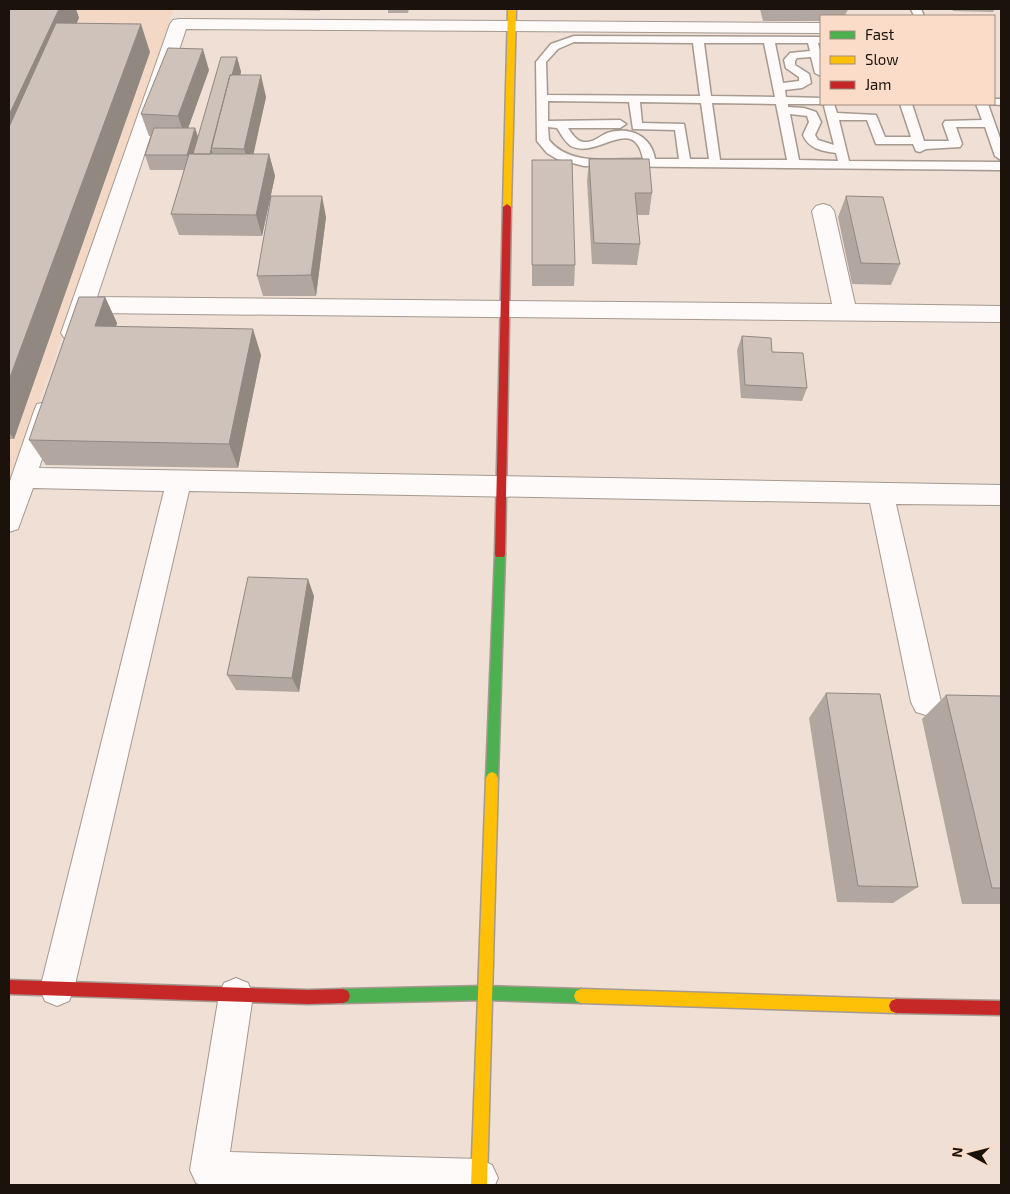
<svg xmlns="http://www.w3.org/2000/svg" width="1010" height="1194" font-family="'Exo 2',sans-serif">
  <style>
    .built { fill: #f3d8c6 }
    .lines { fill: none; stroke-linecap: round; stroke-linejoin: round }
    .lane-casing { stroke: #a59990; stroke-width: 3 }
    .street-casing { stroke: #a59990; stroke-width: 2 }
    .fast-casing { stroke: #a59990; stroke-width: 3 }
    .slow-casing { stroke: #a59990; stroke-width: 3 }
    .jam-casing { stroke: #a59990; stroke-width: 3 }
    .lane { fill: #fdfaf9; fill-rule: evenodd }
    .street { fill: #fdfaf9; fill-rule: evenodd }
    .fast { fill: #4caf50; fill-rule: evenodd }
    .slow { fill: #ffc107; fill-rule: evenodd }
    .jam { fill: #c62828; fill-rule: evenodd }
    .wall { fill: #b2a7a0 }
    .shaded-wall { fill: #918882 }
    .building { fill: #cfc2ba; stroke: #918882 }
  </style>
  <rect width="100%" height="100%" fill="#efdfd4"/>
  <path class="built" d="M 9,9 L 174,9 L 9,490 Z"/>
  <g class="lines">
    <g class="lane-casing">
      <path id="lane" d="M 911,9 L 921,9 L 924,16 L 914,16 Z
        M 574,36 L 821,37 L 821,43 L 818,43 L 821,54 L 821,76 L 815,73 L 811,57 L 797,58 L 795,61 L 795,65 L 809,74 L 811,83 L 802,88 L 785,90 L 786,97 L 821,98 L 821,104 L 824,104 L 788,104 L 788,107 L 804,108 L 816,112 L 821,122 L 815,135 L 818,140 L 834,145 L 824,106 L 826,104 L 834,104 L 837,113 L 876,115 L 885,137 L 911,137 L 900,104 L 912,104 L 924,141 L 949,141 L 943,124 L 945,121 L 982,120 L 976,104 L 988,104 L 1001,141 L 1001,160 L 995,156 L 985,127 L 956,127 L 962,144 L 960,147 L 926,149 L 920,152 L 916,151 L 913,144 L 876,144 L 867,120 L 839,120 L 849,161 L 1001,162 L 1001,170 L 584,166 L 557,159 L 547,153 L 537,141 L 536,62 L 551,44 ZM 574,42 L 693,43 L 700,96 L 547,95 L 546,62 L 558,49 ZM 704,43 L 764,43 L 775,97 L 711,96 ZM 775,43 L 808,43 L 810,51 L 790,53 L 784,60 L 786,68 L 799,77 L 799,81 L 783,83 ZM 548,101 L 629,102 L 633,129 L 675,130 L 679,159 L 655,159 C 651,135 629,126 607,133 C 600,136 593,143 585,142 C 577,142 572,134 568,128 L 620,128 L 626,124 L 620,120 L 548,121 ZM 640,102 L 701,103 L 709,159 L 690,159 L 684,124 L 642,123 ZM 712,103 L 776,104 L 787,160 L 720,160 ZM 790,114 L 807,116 L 809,122 L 803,135 C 809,149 822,151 836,153 L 838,161 L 799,160 ZM 548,127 L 557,128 C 561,134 565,142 571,146 C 596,160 634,113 643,159 C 613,158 570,167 549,140 Z
        M 994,99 L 1001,99 L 1001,105 L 990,104 L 994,104 Z"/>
    </g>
    <g class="street-casing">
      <path id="street" d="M 179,19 L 821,23 L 821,33 L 186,29 L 97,297 L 832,304 L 812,211 L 816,206 L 823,204 L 830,206 L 834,211 L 855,304 L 1001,306 L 1001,322 L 91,313 L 81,339 L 73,341 L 65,339 L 61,333 L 170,24 L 173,20 Z
        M 46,402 L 55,404 L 58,411 L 39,468 L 1001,485 L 1001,505 L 896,504 L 941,702 L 936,712 L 926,715 L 916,712 L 911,702 L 870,503 L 189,491 L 74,989 L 69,1001 L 57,1006 L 45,1001 L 40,989 L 164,491 L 33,488 L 18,529 L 9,532 L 9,484 L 34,411 L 37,404 Z
        M 236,978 L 248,983 L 253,995 L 230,1152 L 479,1159 L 492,1165 L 498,1178 L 495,1185 L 201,1185 L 196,1183 L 190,1170 L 219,995 L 224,983 Z"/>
    </g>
    <g class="fast-casing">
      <path id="fast" d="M 500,549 L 504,551 L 505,554 L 498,778 L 496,782 L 492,784 L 488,782 L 486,778 L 495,554 L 496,551 Z
        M 484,986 L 581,989 L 586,991 L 588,996 L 586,1001 L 581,1003 L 484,1000 L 343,1003 L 338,1001 L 336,996 L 338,991 L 343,989 Z"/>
    </g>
    <g class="slow-casing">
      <path id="slow" d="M 508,9 L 516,9 L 511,207 L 507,210 L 503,207 Z
        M 492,772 L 496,774 L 498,778 L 487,1185 L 471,1185 L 486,778 L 488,774 Z
        M 581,989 L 896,999 L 901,1001 L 903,1006 L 901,1011 L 896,1013 L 581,1003 L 576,1001 L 574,996 L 576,991 Z"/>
    </g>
    <g class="jam-casing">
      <path id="jam" d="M 507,204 L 511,207 L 505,554 L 504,557 L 496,557 L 495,554 L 503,207 Z
        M 9,980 L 308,990 L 343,989 L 348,991 L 350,996 L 348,1001 L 343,1003 L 308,1004 L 9,994 Z
        M 896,999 L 1001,1001 L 1001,1015 L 896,1013 L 891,1011 L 889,1006 L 891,1001 Z"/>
    </g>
    <use href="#lane" class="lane"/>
    <use href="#street" class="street"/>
    <use href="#fast" class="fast"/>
    <use href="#slow" class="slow"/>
    <use href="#jam" class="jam"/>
  </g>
  <path class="wall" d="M 9,9 L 76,9 L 79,18 L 76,23 L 150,52 L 14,439 L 9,439 Z
    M 282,9 L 320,9 L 320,11 L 283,10 Z
    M 388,9 L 409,9 L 408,13 L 388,13 Z
    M 760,9 L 848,9 L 845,16 L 821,16 L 821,21 L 763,21 Z
    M 952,9 L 995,9 L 993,12 L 953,11 Z
    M 237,57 L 241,72 L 240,75 L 266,97 L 253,154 L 269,154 L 275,176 L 262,236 L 179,235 L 171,214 L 184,170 L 150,170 L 145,155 L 151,136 L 149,136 L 141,114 L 209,70 L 188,128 L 195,128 L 198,137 Z
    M 589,159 L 652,193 L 649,215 L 637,215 L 640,244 L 637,265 L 592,264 L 587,181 Z
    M 532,160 L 575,265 L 574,286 L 532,286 Z
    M 846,196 L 900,264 L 891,285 L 852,284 L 838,217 Z
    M 326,217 L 316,296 L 263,296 L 257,276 Z
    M 105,297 L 117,323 L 116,327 L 261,355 L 238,468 L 46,465 L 29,440 Z
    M 742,336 L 772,352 L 807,388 L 802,401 L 741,398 L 737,350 Z
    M 314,596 L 299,692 L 236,690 L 227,675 Z
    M 826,693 L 918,887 L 893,903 L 837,902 L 809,718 Z
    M 946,695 L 1001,698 L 1001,904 L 962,904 L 922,719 Z"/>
  <path class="shaded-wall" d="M 59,9 L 76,9 L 79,18 L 9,173 L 9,115 Z
    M 141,24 L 150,52 L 14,439 L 9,432 L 9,380 Z
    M 203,49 L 209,70 L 185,137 L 178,116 Z
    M 237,57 L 241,72 L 220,148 L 211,148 L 216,163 L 209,156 Z
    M 261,75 L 266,97 L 250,170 L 244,149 Z
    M 195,128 L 200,143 L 192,170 L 187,155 Z
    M 269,154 L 275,176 L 262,236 L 256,215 Z
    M 322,196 L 326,217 L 316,296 L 311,275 Z
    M 105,297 L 117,323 L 108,353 L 95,326 Z
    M 253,329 L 261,355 L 238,468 L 229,444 Z
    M 308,579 L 314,596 L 299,692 L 292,678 Z"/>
  <path class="building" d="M 9,9 L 59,9 L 9,115 Z
    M 56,23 L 141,24 L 9,380 L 9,127 Z
    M 168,48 L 203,49 L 178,116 L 141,114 Z
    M 221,57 L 237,57 L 232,75 L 230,75 L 210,154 L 193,154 Z
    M 230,75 L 261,75 L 244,149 L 211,148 Z
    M 154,128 L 195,128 L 187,155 L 145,155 Z
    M 189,154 L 269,154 L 256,215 L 171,214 Z
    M 589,159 L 649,159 L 652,193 L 635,193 L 640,244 L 594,243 Z
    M 532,160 L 572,160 L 575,265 L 532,265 Z
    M 271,196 L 322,196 L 311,275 L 257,276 Z
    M 846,196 L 883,197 L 900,264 L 861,263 Z
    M 79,297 L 105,297 L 95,326 L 253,329 L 229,444 L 29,440 Z
    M 742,336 L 771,338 L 772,352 L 803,353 L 807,388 L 745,385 Z
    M 248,577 L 308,579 L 292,678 L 227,675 Z
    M 826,693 L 880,694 L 918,887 L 858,886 Z
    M 946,695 L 1001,696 L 1001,888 L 992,888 Z"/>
  <rect width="1010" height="1194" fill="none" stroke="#1c120c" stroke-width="20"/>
  <rect x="820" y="15" width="175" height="90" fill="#fadcc9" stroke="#a18b7d"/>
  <rect x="830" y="31" width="25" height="8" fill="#4caf50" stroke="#a18b7d"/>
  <text x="865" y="40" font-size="15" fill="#1c120c">Fast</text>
  <rect x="830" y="56" width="25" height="8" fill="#ffc107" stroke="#a18b7d"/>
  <text x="865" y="65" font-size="15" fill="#1c120c">Slow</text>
  <rect x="830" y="81" width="25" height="8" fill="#c62828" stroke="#a18b7d"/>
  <text x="865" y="90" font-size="15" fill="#1c120c">Jam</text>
  <g transform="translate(970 1154) rotate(277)" stroke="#fadcc9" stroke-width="4" paint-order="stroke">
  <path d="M0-4L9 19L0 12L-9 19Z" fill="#1c120c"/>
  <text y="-8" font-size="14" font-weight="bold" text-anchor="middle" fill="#1c120c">N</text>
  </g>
</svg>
